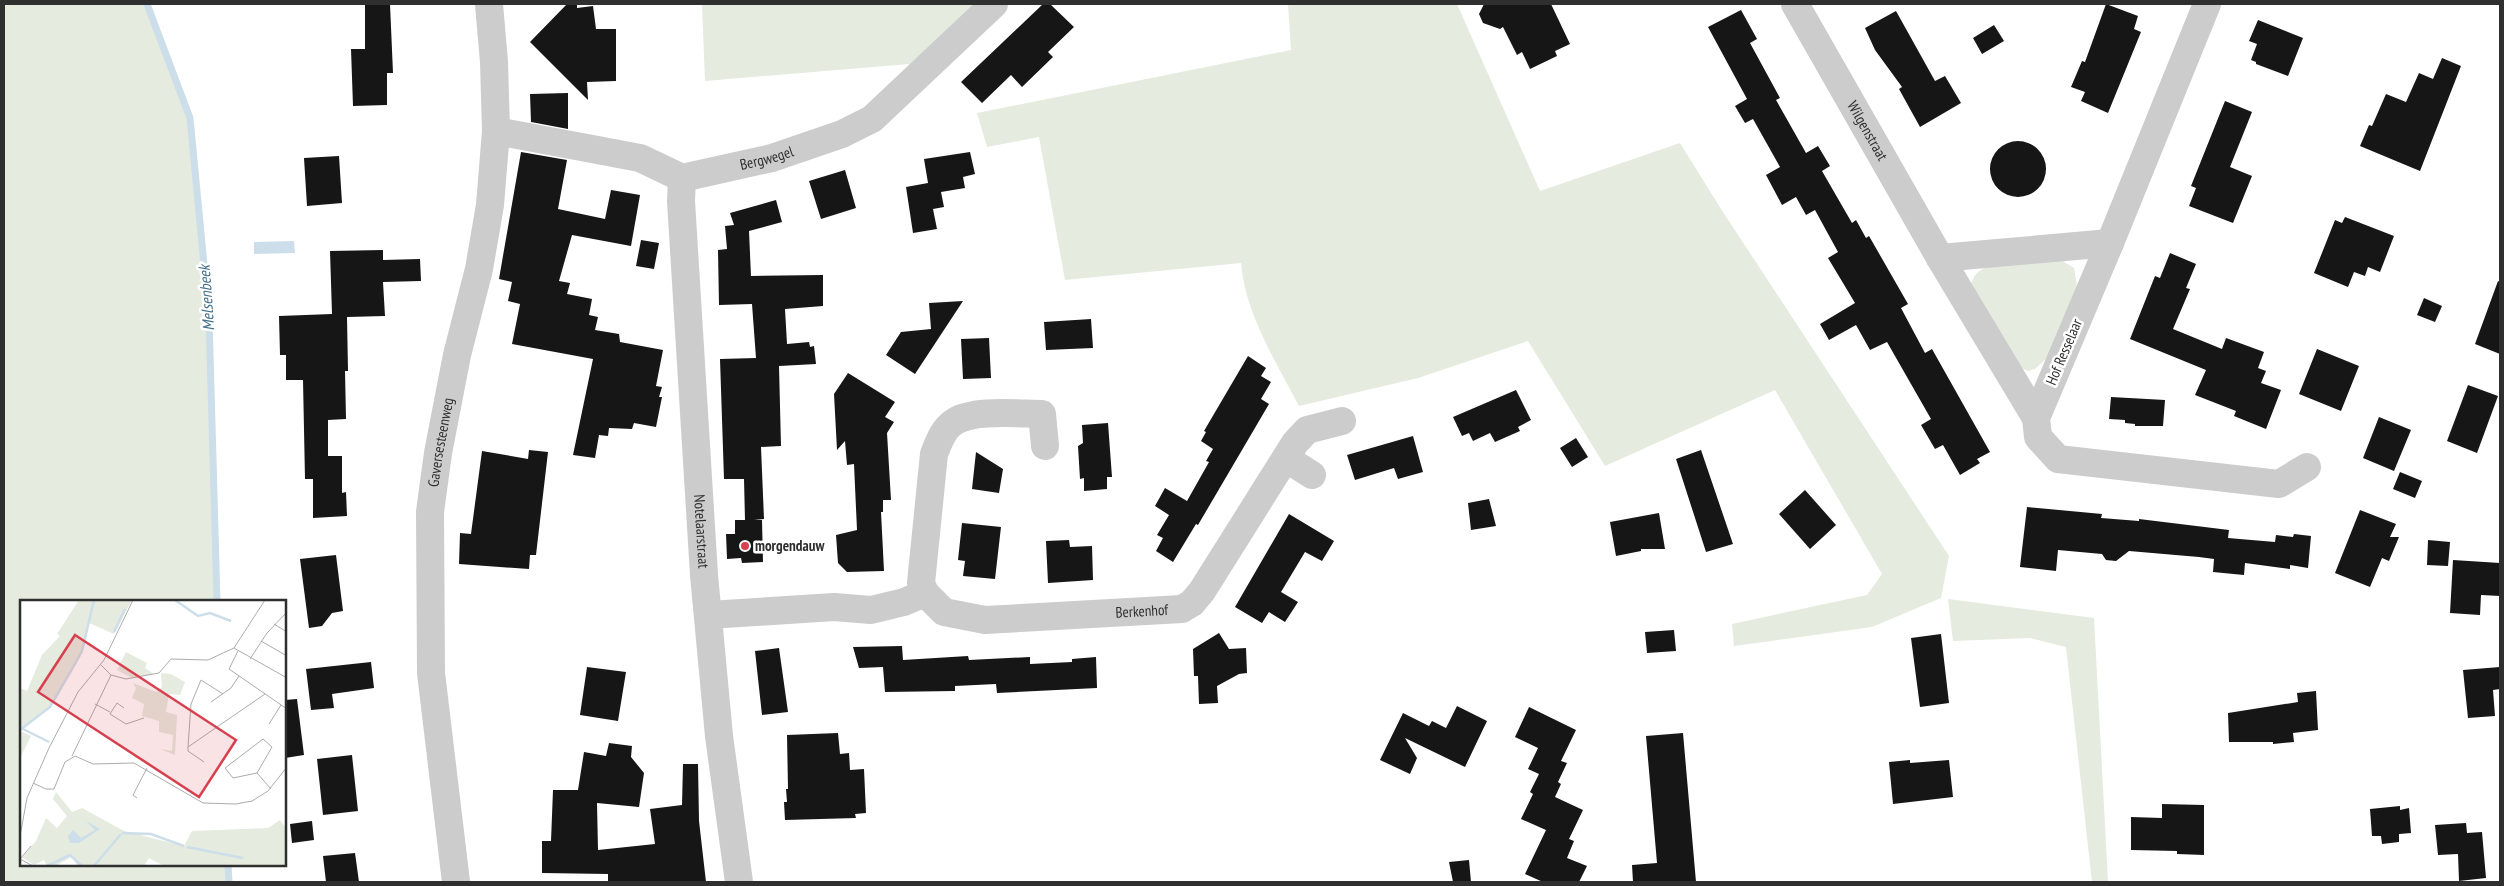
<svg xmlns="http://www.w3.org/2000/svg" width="2504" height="886" font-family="'PT Sans Narrow',sans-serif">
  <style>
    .green { fill: #e5ebde }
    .water { fill: #ccdee9 }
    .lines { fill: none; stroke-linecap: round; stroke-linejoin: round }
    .stream { stroke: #ccdee9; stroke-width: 7 }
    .building { fill: #161616 }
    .minor { stroke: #ccc; stroke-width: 28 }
    .poi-dot { fill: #d7404e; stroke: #fff; stroke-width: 2 }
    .labels { text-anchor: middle; stroke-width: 5; stroke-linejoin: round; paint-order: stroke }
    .street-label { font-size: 15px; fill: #2f2f2f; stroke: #fff }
    .poi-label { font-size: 15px; font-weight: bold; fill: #2f2f2f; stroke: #fff; text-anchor: start }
    .water-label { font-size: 16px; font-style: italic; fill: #43708b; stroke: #fff }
    .inset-river { fill: none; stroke: #ccdee9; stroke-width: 2.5 }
    .inset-road { fill: none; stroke: #acacac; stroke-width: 1 }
    .view { fill: #d7404e; fill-opacity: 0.15; stroke: #d7404e; stroke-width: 2.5 }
    .inset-edge { fill: none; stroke: #2f2f2f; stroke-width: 2.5 }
  </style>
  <rect width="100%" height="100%" fill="#fff"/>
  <path class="green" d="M 4,4 L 147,4 L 190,119 L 209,317 L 217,601 L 21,601 L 21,865 L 228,865 L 229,882 L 4,882 Z
    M 702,4 L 982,4 L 921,63 L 705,81 Z
    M 1288,4 L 1457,4 L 1540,191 L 1680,143 L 1721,209 L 1949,556 L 1941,598 L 1872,627 L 1734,646 L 1732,624 L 1867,595 L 1882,574 L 1775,390 L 1605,466 L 1528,341 L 1418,378 L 1299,406 C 1276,362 1245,313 1241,263 L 1065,280 L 1039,137 L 987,147 L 977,113 L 1291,50 Z
    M 2061,260 L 2074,268 L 2077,286 L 2048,357 L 2035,369 L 2028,371 L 2018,367 L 1971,288 C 1971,254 2038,261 2061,260 Z
    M 1948,599 L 2094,618 L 2108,882 L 2092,882 L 2066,647 L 2030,638 L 1953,641 Z"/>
  <path class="water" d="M 294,241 L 295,253 L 254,254 L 254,242 Z"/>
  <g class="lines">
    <path class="stream" d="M 147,4 L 190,118 L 209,317 L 217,601
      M 228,865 L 229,882"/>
  </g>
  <path class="building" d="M 365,4 L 390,4 L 393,73 L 387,73 L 387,105 L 353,106 L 351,49 L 365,49 Z
    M 567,4 L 577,4 L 577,8 L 593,6 L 596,29 L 616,29 L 616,81 L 587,82 L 588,100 L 530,42 Z
    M 1043,4 L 1050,4 L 1074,27 L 1048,52 L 1053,57 L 1022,87 L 1011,75 L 982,103 L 961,82 Z
    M 1484,4 L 1551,4 L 1570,44 L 1555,51 L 1557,56 L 1530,69 L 1522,52 L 1517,55 L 1503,27 L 1500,29 L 1483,23 L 1479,14 Z
    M 2106,4 L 2138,16 L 2134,29 L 2141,32 L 2108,113 L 2081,101 L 2085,92 L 2071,87 L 2082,61 L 2085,62 Z
    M 1741,10 L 1757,39 L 1750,43 L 1780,98 L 1776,100 L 1806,153 L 1818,146 L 1830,166 L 1822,171 L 1852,223 L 1856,220 L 1866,238 L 1869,236 L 1908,304 L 1901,308 L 1925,353 L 1932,349 L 1990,452 L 1977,459 L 1980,463 L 1960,475 L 1943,445 L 1935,449 L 1921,425 L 1931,419 L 1887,342 L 1870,350 L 1856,325 L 1829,340 L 1820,324 L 1855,303 L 1828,258 L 1838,252 L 1815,210 L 1806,215 L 1796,197 L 1782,205 L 1766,175 L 1780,167 L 1753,119 L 1745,123 L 1735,106 L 1747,99 L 1708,27 Z
    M 1896,11 L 1935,81 L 1945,76 L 1961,103 L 1920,127 L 1899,89 L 1902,87 L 1875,50 L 1865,28 Z
    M 2258,20 L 2303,38 L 2288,76 L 2256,64 L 2256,62 L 2251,60 L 2257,44 L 2249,41 Z
    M 1994,25 L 2004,41 L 1982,54 L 1973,38 Z
    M 2442,58 L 2461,66 L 2420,171 L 2360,146 L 2369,125 L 2372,126 L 2386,94 L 2406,102 L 2419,73 L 2433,79 Z
    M 568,93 L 568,129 L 531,122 L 530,94 Z
    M 2225,101 L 2252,112 L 2230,167 L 2252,176 L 2233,223 L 2189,206 L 2196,188 L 2191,186 Z
    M1990 169a28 28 0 1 1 56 0a28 28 0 1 1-56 0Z
    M 521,152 L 567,160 L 558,209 L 605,219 L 611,190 L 640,195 L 631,246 L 572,235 L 559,281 L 570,283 L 567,294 L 592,299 L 589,315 L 598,317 L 595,330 L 619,334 L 620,342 L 663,350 L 656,386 L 662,387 L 659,397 L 662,397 L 656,427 L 634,423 L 632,429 L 609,428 L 608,436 L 599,435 L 595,458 L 573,455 L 593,359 L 512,344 L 520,304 L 508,301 L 512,282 L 499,279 Z
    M 970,152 L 975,174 L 963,177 L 965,188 L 941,192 L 944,207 L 933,209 L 937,229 L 913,233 L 906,187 L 928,183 L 924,159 Z
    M 339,156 L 342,203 L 307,206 L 304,158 Z
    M 845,170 L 856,208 L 821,219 L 809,181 Z
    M 776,200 L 782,222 L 749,231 L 751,276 L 823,275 L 823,306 L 785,309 L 787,344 L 809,342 L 810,347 L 814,346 L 816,364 L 779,366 L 781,446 L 761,447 L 764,519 L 754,520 L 762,520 L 763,562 L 742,563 L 741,558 L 727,559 L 726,534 L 735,534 L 735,520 L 745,520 L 744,479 L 724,479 L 720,359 L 756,358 L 752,304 L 719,305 L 718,250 L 727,249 L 725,226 L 734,225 L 730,213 Z
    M 2345,217 L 2394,236 L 2380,272 L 2368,267 L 2365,276 L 2354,272 L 2348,287 L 2314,273 L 2335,220 L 2342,223 Z
    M 641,240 L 659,243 L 654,269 L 636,266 Z
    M 383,250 L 383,260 L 420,259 L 421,281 L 383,282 L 385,316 L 347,317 L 348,371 L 345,371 L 346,419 L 328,420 L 328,456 L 342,456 L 342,493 L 346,492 L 347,516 L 313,518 L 313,479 L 305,479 L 303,380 L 286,380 L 286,355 L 280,355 L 279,316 L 332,314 L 330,251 Z
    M 2170,253 L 2196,264 L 2186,288 L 2190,289 L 2173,329 L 2222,349 L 2226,338 L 2264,352 L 2258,368 L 2266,371 L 2261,383 L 2281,390 L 2266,429 L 2234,416 L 2236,411 L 2195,395 L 2206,370 L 2130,339 L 2155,276 L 2160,278 Z
    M 2498,281 L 2500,282 L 2500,354 L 2475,344 Z
    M 2424,298 L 2442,306 L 2435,322 L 2417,315 Z
    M 963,301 L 915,374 L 886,355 L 901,332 L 931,329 L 929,303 Z
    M 1091,319 L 1093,348 L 1046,350 L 1044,322 Z
    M 989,338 L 991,378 L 963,379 L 961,339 Z
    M 2317,349 L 2359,366 L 2341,411 L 2299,394 Z
    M 1248,356 L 1266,368 L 1261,376 L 1271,382 L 1261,399 L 1269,404 L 1198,525 L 1196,524 L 1173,562 L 1156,551 L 1163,538 L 1157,535 L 1169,515 L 1155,506 L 1165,488 L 1187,501 L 1209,462 L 1206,461 L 1213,449 L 1201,441 L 1206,432 L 1204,431 Z
    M 848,373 L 895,402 L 885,417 L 894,422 L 887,433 L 891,500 L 883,500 L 883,512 L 881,512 L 884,571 L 847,572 L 838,563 L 836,535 L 857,530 L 854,464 L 847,465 L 845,441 L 837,450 L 834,394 Z
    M 2468,385 L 2498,396 L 2477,453 L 2447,441 Z
    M 1516,390 L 1531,420 L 1518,427 L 1520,431 L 1495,442 L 1490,433 L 1473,441 L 1469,433 L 1462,436 L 1453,417 Z
    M 2111,397 L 2165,400 L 2163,426 L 2135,426 L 2135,424 L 2125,423 L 2125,420 L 2109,419 Z
    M 2379,417 L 2411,430 L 2394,471 L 2363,458 Z
    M 1108,423 L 1112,477 L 1107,477 L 1107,489 L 1084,491 L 1084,478 L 1080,479 L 1078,446 L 1083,443 L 1082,425 Z
    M 1413,436 L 1423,472 L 1398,479 L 1394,468 L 1355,480 L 1347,455 Z
    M 1576,438 L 1588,457 L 1572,467 L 1560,448 Z
    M 529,450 L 548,452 L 536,555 L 530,555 L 529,569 L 459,564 L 460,533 L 471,534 L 482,451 L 528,459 Z
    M 1701,450 L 1733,544 L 1706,552 L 1676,459 Z
    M 976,452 L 1003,469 L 999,493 L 972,489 Z
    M 2400,472 L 2422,481 L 2415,498 L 2393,489 Z
    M 1805,490 L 1836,525 L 1810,549 L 1779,514 Z
    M 1489,499 L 1496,526 L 1471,530 L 1468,503 Z
    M 2027,507 L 2102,514 L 2101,518 L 2139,521 L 2139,519 L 2229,530 L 2228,538 L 2275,542 L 2276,535 L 2293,537 L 2294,534 L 2311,536 L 2308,568 L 2290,565 L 2290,569 L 2245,563 L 2244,575 L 2213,572 L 2214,559 L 2199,557 L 2129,551 L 2116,561 L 2106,560 L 2102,554 L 2058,550 L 2056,571 L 2020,567 Z
    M 2360,510 L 2396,524 L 2390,537 L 2399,537 L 2389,561 L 2382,558 L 2370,587 L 2335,573 Z
    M 1659,513 L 1665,549 L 1641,549 L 1641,551 L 1616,556 L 1610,522 Z
    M 1289,514 L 1334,541 L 1322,561 L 1305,552 L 1281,592 L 1298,602 L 1285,622 L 1269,612 L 1262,623 L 1235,607 Z
    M 962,523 L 1001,527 L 995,579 L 963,576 L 965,561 L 958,560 Z
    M 1069,540 L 1070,547 L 1092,546 L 1093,580 L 1048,583 L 1046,541 Z
    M 2428,540 L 2450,542 L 2448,566 L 2427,565 Z
    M 336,555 L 343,611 L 332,613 L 322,626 L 309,628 L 300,559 Z
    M 2453,560 L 2500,563 L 2500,596 L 2481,595 L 2480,615 L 2450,613 Z
    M 1674,630 L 1676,651 L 1647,653 L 1645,632 Z
    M 1219,633 L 1229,649 L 1246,648 L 1247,673 L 1239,674 L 1217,686 L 1218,703 L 1199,704 L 1198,676 L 1194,676 L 1193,649 Z
    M 1941,634 L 1949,703 L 1920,707 L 1911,638 Z
    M 902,646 L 903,660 L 968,656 L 969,660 L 1030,657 L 1030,664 L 1072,662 L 1072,659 L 1096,657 L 1097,688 L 997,693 L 996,684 L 955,686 L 955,691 L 885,692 L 883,667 L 859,668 L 853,647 Z
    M 779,648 L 788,712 L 762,715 L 755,651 Z
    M 371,662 L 374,688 L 332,694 L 334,708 L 311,710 L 306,669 Z
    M 587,667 L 626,672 L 618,721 L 580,715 Z
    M 2500,667 L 2500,689 L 2493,690 L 2495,716 L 2468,718 L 2463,670 Z
    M 2316,691 L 2318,730 L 2293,733 L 2294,742 L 2273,744 L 2273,742 L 2229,742 L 2228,713 L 2298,702 L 2297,693 Z
    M 297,699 L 304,755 L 285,758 L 285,700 Z
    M 1457,706 L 1487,721 L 1465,767 L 1405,738 L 1417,758 L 1410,774 L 1380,760 L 1403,713 L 1429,726 L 1432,721 L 1446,728 Z
    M 1529,707 L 1576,730 L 1561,761 L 1567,763 L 1558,782 L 1561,784 L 1555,797 L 1583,810 L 1569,839 L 1574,841 L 1567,858 L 1587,866 L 1579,882 L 1543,882 L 1525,874 L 1546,830 L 1521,819 L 1533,794 L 1530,792 L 1539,774 L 1528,769 L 1538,748 L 1515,737 Z
    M 838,733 L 840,754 L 849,753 L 850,770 L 864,769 L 866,813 L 855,814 L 856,818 L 785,820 L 784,802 L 787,802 L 786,789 L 788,789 L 787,735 Z
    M 1683,733 L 1696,882 L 1633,882 L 1632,865 L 1657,863 L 1646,736 Z
    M 609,743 L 632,746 L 631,757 L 644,773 L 639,807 L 597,803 L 598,850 L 655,844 L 650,809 L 682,805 L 683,764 L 698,764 L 699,821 L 706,882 L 608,882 L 608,874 L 542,873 L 542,841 L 551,841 L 553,790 L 578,790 L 584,752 L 606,756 Z
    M 352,755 L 358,811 L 323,815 L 317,759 Z
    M 1910,760 L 1910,763 L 1949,760 L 1953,797 L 1893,804 L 1889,762 Z
    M 2162,804 L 2204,805 L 2204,855 L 2177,854 L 2177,851 L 2131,850 L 2131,817 L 2162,818 Z
    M 2400,806 L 2400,810 L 2409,808 L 2411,833 L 2399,834 L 2399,842 L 2382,844 L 2381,836 L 2372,836 L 2370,809 Z
    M 312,821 L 314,840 L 292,843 L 290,824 Z
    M 2466,823 L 2467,833 L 2482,832 L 2486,878 L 2459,881 L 2458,854 L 2438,855 L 2435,825 Z
    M 355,853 L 359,882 L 326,882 L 323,856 Z
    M 1469,860 L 1471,882 L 1453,882 L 1449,862 Z"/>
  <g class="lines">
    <g class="minor">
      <path id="s1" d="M 1795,4 L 1940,258 L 2036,418"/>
      <path d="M 2207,4 L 2110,243 L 2036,418 L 2038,437 L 2058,459 L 2279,484 L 2307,467"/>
      <path id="s2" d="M 496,131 L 640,158 L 682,178 L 772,158 L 842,134 L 872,119 L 994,4"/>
      <path id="s3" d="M 682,178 L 681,201 L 704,575 L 719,736 L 739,882"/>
      <path d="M 1940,258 L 2110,243"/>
      <path id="s4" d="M 1045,446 L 1042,414 C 1019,414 973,409 954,422 C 943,429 939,442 934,454 L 921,583 L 925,593 L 944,612 L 985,620 L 1182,609 L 1192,603 L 1202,591 L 1295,443 L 1307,430 L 1342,421"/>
      <path d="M 1287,459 L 1312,475"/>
      <path d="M 709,615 L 834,607 L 871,610 L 904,602 L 925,593"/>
      <path id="s5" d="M 456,882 L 431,673 L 430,512 L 438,453 L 457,355 L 479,269 L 490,205 L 496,131 L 494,62 L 489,4"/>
    </g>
  </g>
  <circle class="poi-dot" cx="745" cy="546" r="5"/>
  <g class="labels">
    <g class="street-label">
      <text dy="5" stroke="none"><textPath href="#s1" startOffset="146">Wilgenstraat</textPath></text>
      <text dy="5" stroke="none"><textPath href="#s2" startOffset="280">Bergwegel</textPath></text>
      <text transform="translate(2064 352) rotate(-67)" y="5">Hof Resselaar</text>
      <text dy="5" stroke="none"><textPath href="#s5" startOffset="442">Gaversesteenweg</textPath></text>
      <text dy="5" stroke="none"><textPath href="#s3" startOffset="354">Notelaarstraat</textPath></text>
      <text dy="5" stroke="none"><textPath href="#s4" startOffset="526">Berkenhof</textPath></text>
    </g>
    <g class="poi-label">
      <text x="755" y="551">morgendauw</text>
    </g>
    <g class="water-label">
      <text transform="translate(206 298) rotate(-94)" y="6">Melsenbeek</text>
    </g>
  </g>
  <g transform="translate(20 600)">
    <rect width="266" height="266" fill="#fff"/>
    <path d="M 59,0 L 112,0 L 94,34 L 69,23 L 62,51 L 30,107 L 0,130 L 0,88 L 7,91 L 22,55 L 40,36 L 37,34 ZM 106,52 L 127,63 L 125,68 L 134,74 L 112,78 L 97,70 ZM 141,73 L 151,74 L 165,82 L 160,95 L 149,94 L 146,112 L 157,115 L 155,155 L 140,149 L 152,151 L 153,135 L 139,132 L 139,121 L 122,116 L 124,104 L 112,98 L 116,88 L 113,83 L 136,92 L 142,87 ZM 0,131 L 11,136 L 0,158 ZM 36,192 L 52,212 L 62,208 L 104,231 L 164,246 L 172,231 L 248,228 L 260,220 L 266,228 L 266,266 L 144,266 L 129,258 L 124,266 L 58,266 L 51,257 L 36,266 L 27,266 L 24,260 L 14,265 L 2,257 L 16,241 L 26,218 L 37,228 L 47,216 L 33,199 Z" fill="#e5ebde"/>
    <path d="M 66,221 L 80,229 L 59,243 L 50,243 L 48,236 L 53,230 L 61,238 L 75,230 Z" fill="#ccdee9"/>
    <path class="inset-river" d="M 155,0 L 178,16 L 190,13 L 211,21M 94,32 L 105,9M 3,129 L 29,142M 0,130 L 30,107 L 55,64 L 62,51 L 74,0M 102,233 L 131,234 L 164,246M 167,247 L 223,258M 27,266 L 50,255 L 62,266M 74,266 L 101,234"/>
    <path class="inset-road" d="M 254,24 L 267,32M 241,41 L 267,56M 214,48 L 267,78M 218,51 L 209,69 L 267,109M 230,59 L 247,33 L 267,12M 81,65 L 91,75 L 106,79 L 139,73 L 151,59 L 188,60 L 214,48 L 245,0M 191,102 L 211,88 L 219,76M 75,104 L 90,112M 104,108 L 97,103 L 90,114 L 106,124 L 124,118M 249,124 L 261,105M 168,147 L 171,104 L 181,80 L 203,94M 52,156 L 91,75M 184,162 L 168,151 L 168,147 L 245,94M 237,173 L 252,147 L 243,139 L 205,168 L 213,178 L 237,173 L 251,189M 13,183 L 26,189 L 34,189 L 45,162 L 55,156 L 73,164 L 114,163 L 183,203 L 216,204 L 232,201 L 248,191 L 267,167M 117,198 L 113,195 L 127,168M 0,236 L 7,198 L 29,148 L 58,92 L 84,60 L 113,0M 11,246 L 0,259 L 13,266"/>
    <path class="view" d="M 55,35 L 216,140 L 179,197 L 18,92 Z"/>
    <rect width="266" height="266" class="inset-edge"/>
  </g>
  <rect width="2504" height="886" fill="none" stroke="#2f2f2f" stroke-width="10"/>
</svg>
